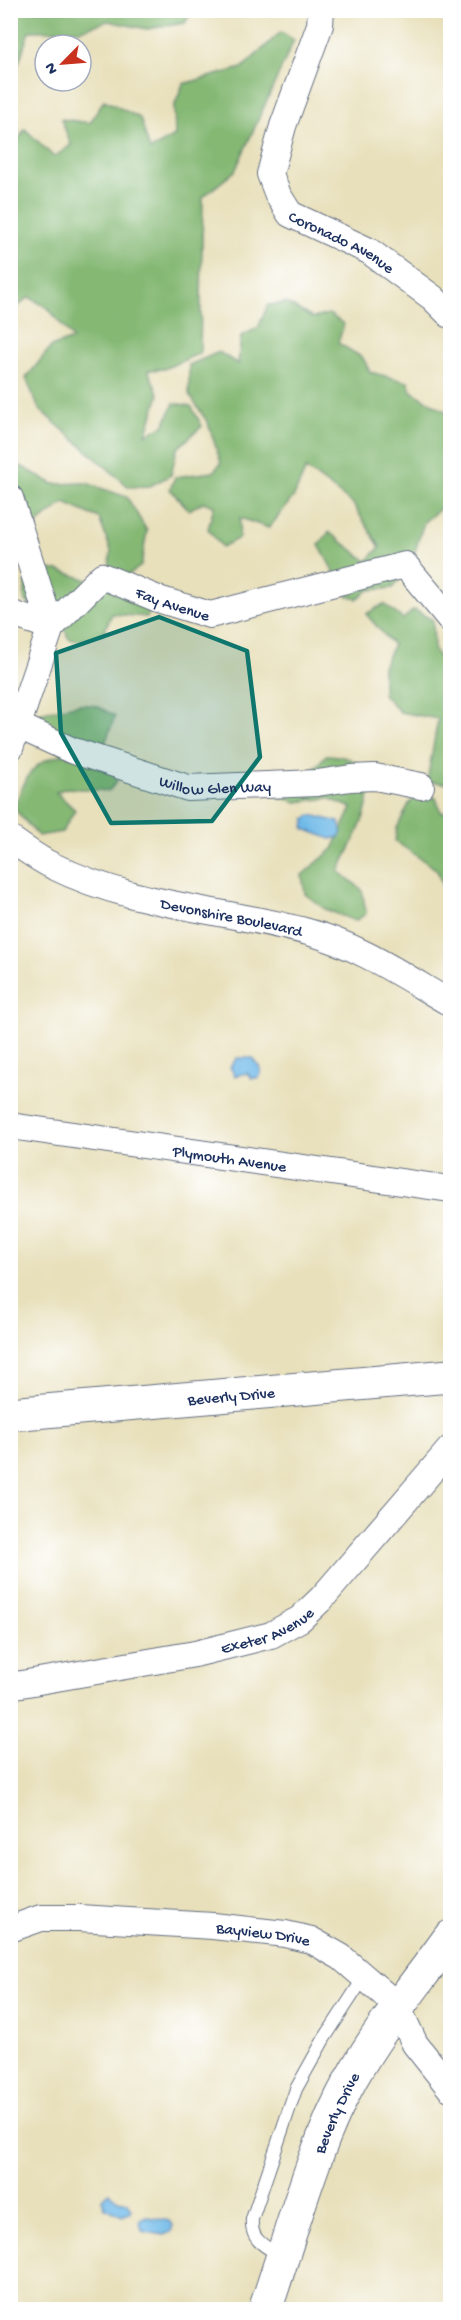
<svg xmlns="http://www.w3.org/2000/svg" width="461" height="2320" font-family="'Gochi Hand',sans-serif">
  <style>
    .forest { fill: #84b873; stroke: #507468; stroke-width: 1.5 }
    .water { fill: #6fbae8; stroke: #4574a3; stroke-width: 1.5 }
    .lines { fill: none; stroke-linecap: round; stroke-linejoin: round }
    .lane-casing { stroke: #636d7f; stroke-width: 14 }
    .street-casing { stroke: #636d7f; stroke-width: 28 }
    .secondary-casing { stroke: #636d7f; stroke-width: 35 }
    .lane { stroke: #fff; stroke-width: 12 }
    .street { stroke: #fff; stroke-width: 26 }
    .secondary { stroke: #fff; stroke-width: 33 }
    .marked { fill: #0f766e; fill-opacity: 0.2; stroke: #0f766e; stroke-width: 4.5; stroke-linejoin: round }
    .labels { text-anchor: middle; stroke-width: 4.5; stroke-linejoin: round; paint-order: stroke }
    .street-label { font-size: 16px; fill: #1b2f5e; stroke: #fff }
  </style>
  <rect width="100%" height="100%" fill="#fff"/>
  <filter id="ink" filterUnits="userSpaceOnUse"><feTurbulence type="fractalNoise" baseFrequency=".0167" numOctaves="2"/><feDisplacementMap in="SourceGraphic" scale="12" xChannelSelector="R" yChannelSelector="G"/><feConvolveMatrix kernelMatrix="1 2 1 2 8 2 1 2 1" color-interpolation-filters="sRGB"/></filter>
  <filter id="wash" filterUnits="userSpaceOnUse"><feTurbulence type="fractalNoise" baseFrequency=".008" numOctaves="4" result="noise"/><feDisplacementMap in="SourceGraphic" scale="24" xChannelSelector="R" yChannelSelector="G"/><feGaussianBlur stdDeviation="1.35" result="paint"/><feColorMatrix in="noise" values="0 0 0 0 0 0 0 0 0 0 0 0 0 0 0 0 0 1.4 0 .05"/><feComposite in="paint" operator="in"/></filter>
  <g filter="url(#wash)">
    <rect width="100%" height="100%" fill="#e8e0bb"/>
    <path class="forest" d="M 10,11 L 11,10 L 192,11 L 185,23 L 147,29 L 108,21 L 80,30 L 29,31 L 18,66 L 11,68 Z
      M 281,32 L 294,40 L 235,171 L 203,197 L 200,353 L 164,369 L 148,370 L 159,395 L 146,435 L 164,425 L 174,403 L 191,406 L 202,426 L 177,449 L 171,475 L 150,486 L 129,487 L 39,409 L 26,378 L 51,347 L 73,339 L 48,308 L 29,297 L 14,310 L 11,308 L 11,151 L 25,129 L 54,157 L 71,145 L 61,119 L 90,123 L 104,100 L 140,118 L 150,150 L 175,136 L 174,107 L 183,84 L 242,68 Z
      M 286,303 L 313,318 L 329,314 L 344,324 L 338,343 L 363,358 L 370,372 L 408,382 L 411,391 L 450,414 L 450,501 L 424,522 L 412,561 L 393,588 L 369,590 L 357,599 L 347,596 L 319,545 L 329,532 L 367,561 L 380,547 L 353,504 L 306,469 L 294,496 L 269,528 L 240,518 L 239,538 L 222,547 L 208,529 L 214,506 L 203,502 L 189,510 L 170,489 L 175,477 L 213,472 L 221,463 L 208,423 L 189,394 L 189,365 L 219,352 L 238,364 L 241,336 L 258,328 L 268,305 Z
      M 10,460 L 53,484 L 86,483 L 127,497 L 147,531 L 141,566 L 125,577 L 109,568 L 111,551 L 99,518 L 64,503 L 38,523 L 11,526 Z
      M 45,569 L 58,570 L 153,602 L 147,617 L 112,614 L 103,634 L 79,641 L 69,639 L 55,609 L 30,605 L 24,599 L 26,579 Z
      M 384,604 L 403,619 L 414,610 L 433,620 L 434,650 L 450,671 L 449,784 L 427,781 L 438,719 L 400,712 L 383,694 L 383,667 L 393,645 L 366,614 Z
      M 80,704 L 97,706 L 115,716 L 102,752 L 117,781 L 109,791 L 67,788 L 56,792 L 75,810 L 62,832 L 38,836 L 14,808 C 25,780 30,761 62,755 L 38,724 L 38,713 Z
      M 326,755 C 403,757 358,831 339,871 L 362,890 L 366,914 L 355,921 L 325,909 L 305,894 L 302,875 L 333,849 L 352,808 L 328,798 L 297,802 L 275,796 L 314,792 L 313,770 Z
      M 423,795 L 436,798 L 441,812 L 450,813 L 450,893 L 446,897 L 437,870 L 395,841 L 397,828 L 410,802 Z"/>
    <path class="water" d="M 311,815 L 339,822 L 342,832 L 339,837 L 331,839 L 304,829 L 305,819 Z
      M 237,1058 L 253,1058 L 260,1068 L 261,1074 L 257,1078 L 251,1078 L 247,1073 L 235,1076 L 230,1067 Z
      M 109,2193 L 118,2200 L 128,2202 L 131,2209 L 129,2213 L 122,2216 L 104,2207 L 102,2199 Z
      M 148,2217 L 169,2221 L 173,2225 L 171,2232 L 164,2235 L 142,2231 L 140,2220 Z"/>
  </g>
  <g filter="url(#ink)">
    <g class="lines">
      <g class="lane-casing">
        <path id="lane" d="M 280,2255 C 264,2246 250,2240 252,2219 L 296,2089 L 324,2039 L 365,1976"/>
      </g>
      <g class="street-casing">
        <g id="street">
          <path id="s1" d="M 321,10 L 320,25 L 283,126 L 270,174 L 278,195 L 290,214 L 369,251 L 433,298 L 450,315"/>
          <path d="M 10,498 L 51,627"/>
          <path d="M 10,613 L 51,627"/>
          <path id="s2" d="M 19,726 L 71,750 L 188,788 L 317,783 L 351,778 L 375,777 L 421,786"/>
          <path id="s3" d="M 10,748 L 51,627 L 102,576 L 158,599 L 210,615 L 405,565 L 450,619"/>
          <path id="s4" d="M 10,839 C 24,848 38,859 53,866 C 133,906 223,909 308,932 C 358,945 405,977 450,1003"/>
          <path id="s5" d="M 10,1126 L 450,1189"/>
          <path id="s6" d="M 10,1686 L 195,1654 L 271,1635 L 300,1619 L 322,1598 L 450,1449"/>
          <path id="s7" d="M 10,1929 L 41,1918 L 79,1918 L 213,1926 L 285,1934 L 311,1940 L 341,1957 L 384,1994 L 398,2008 L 415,2044 L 450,2088"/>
        </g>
      </g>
      <g class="secondary-casing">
        <g id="secondary">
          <path id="s8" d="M 10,1414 L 450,1376"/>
          <path id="s9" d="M 265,2310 C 291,2235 313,2147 351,2079 C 379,2028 417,1983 450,1937"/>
        </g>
      </g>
      <use href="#lane" class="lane"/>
      <use href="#street" class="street"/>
      <use href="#secondary" class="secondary"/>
    </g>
  </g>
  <path class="marked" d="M 159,617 L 247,651 L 260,757 L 212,821 L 111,823 L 61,733 L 56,653 Z"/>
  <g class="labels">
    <g class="street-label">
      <text dy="6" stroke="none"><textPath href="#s1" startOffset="276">Coronado Avenue</textPath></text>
      <text dy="6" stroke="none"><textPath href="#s3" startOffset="276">Fay Avenue</textPath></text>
      <text dy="6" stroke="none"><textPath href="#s2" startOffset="207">Willow Glen Way</textPath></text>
      <text dy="6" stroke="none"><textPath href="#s4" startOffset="237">Devonshire Boulevard</textPath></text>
      <text dy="6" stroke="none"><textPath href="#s5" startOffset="222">Plymouth Avenue</textPath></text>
      <text dy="6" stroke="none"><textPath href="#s8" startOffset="222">Beverly Drive</textPath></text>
      <text dy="6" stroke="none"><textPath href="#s6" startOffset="264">Exeter Avenue</textPath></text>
      <text dy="6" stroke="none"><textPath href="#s7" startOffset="256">Bayview Drive</textPath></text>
      <text dy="6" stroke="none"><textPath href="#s9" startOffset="210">Beverly Drive</textPath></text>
    </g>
  </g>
  <rect width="461" height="2320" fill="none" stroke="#fff" stroke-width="36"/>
  <g transform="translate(63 63) rotate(245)"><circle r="28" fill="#ffffff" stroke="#a4acbf" stroke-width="1.5"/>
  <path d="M0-4.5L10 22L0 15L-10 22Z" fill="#c8321e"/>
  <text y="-9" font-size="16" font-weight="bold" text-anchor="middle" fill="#1b2f5e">N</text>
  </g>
</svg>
